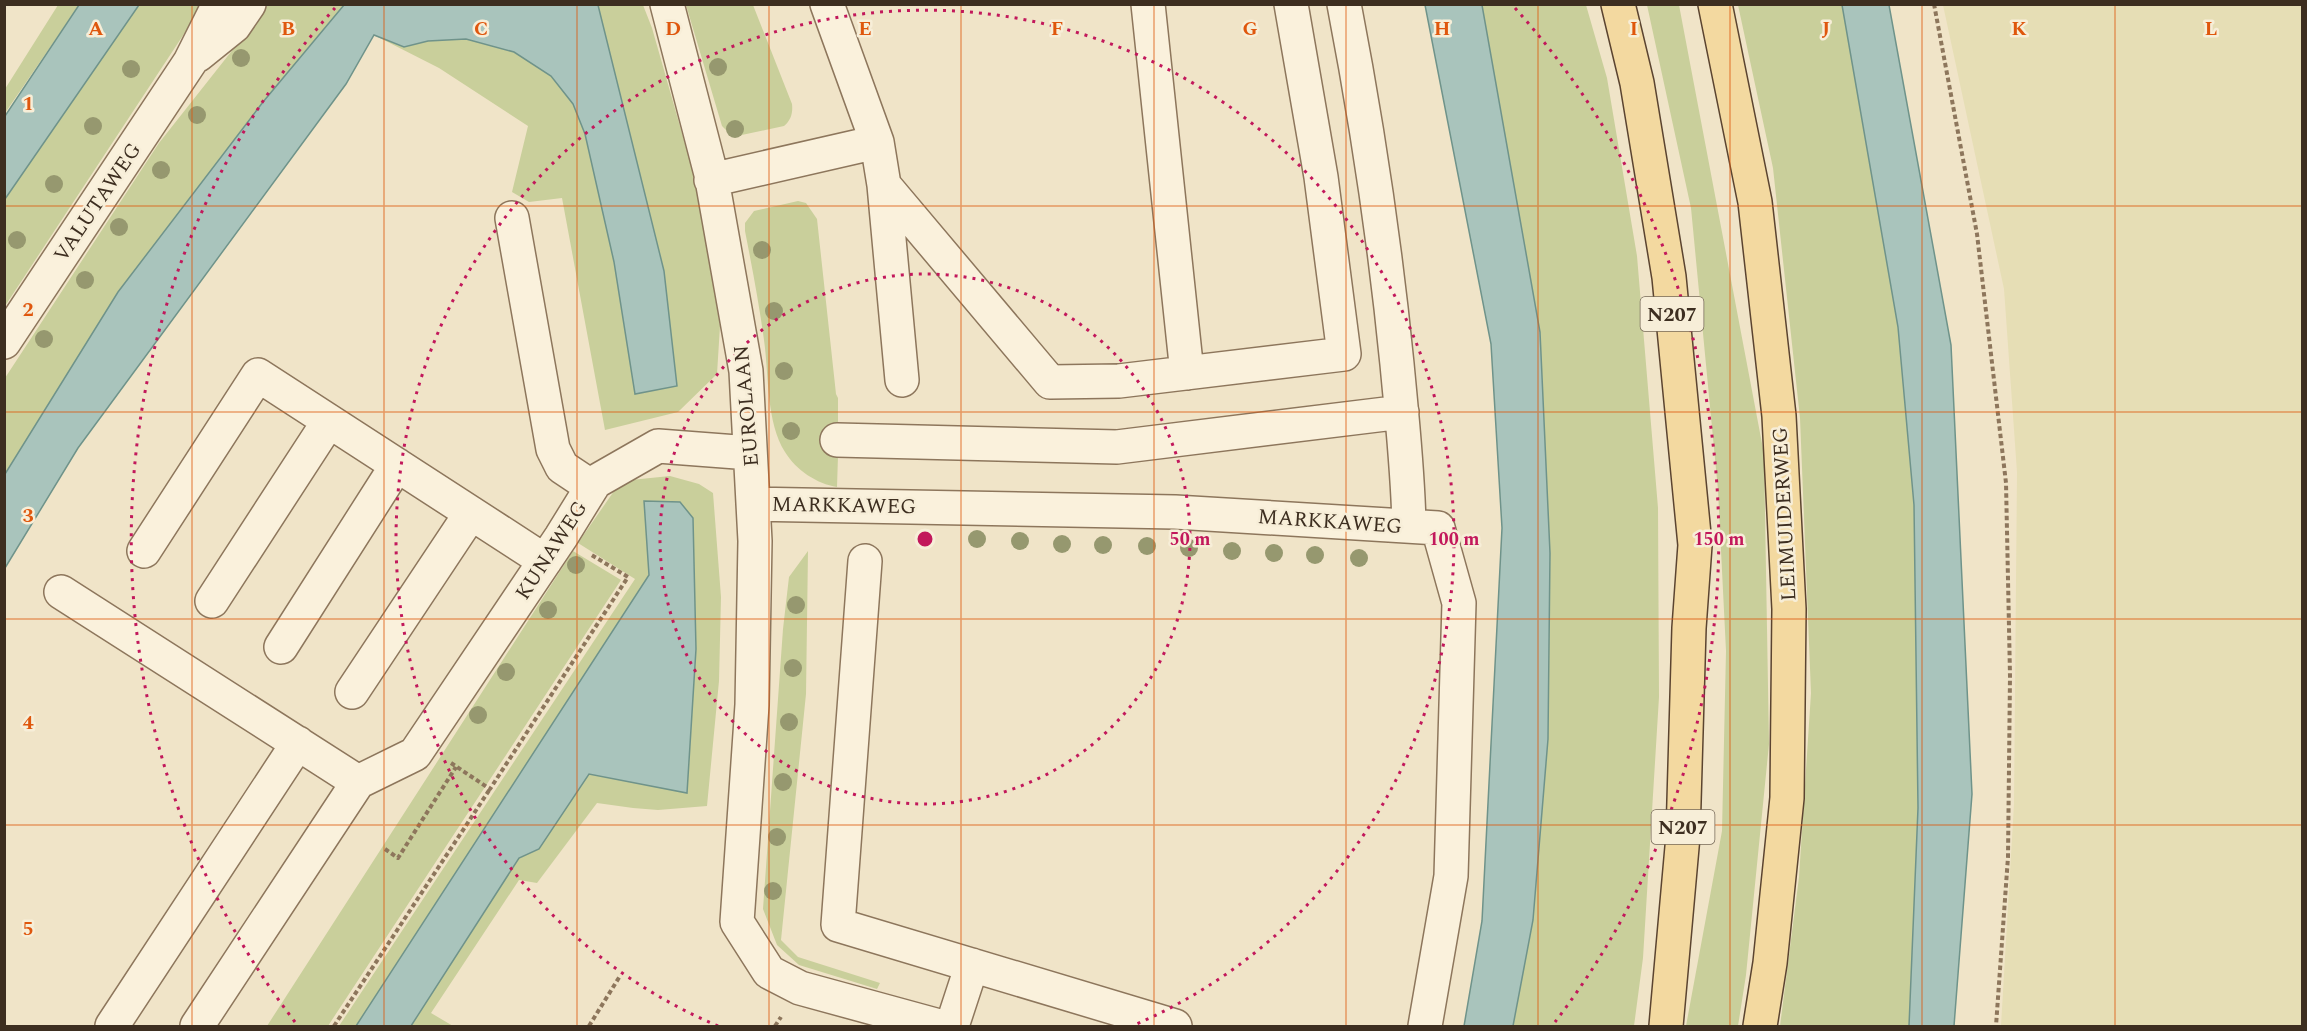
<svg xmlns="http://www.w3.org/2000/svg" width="2307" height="1031" font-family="Spectral,serif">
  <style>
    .farmland { fill: #e6deb5 }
    .green { fill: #c9cf9b }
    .water { fill: #a9c4bc; stroke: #6f938a; stroke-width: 1.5 }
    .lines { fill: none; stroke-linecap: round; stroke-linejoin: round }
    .minor-casing { stroke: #8d765c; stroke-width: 36 }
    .major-casing { stroke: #5b4430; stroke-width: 36 }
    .path { stroke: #8d765c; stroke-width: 4; stroke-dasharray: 4.5 3; stroke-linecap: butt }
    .minor { stroke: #faf1dc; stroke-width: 33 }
    .major { stroke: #f3d9a0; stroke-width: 33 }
    .tree { fill: #96986f }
    .grid { fill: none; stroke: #df570d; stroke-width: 1.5; stroke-opacity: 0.55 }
    .ring { fill: none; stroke: #c2185b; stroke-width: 3; stroke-dasharray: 3 6 }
    .labels { text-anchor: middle; stroke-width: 5; stroke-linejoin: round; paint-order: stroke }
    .shield { fill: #f7eed8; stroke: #756857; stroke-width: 1.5 }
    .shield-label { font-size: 20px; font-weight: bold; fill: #3d2e20 }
    .street-label { font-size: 21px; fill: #3d2e20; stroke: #f7eed8 }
    .grid-label { font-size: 20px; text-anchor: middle; font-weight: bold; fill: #df570d; stroke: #f7eed8; stroke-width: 5; stroke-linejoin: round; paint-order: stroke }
    .centre { fill: #c2185b; stroke: #f7eed8; stroke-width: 3 }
    .ring-label { font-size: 18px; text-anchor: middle; font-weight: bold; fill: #c2185b; stroke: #f7eed8; stroke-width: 5; stroke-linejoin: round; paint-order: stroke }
  </style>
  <rect width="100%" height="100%" fill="#f0e4c8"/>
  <path class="farmland" d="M 1943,5 L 2302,5 L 2302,1026 L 2001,1026 L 2014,804 L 2017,472 L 2004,289 Z"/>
  <path class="green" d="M 58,5 L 79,5 L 5,113 L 5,89 Z
    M 139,5 L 203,5 L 5,306 L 5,199 Z
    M 268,5 L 344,5 L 263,102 L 118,292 L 5,474 L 5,378 L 159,143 Z
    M 598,5 L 643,5 L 652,28 L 695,179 L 720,326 L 717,374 L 678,412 L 605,430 L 562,198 L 529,202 L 512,192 L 528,126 L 439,68 L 374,35 L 404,47 L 428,41 L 466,39 L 514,52 L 551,76 L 573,104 L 585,134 L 614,262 L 635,394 Z
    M 686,5 L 753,5 L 792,104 C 793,113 791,120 784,126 L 737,136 L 727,131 L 722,126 Z
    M 1482,5 L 1586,5 L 1607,78 L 1637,256 L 1658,508 L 1659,697 L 1643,958 L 1634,1026 L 1513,1026 L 1533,920 L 1548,739 L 1550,553 L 1540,332 Z
    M 1647,5 L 1679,5 L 1764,454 L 1769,744 L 1746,975 L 1738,1026 L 1686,1026 L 1722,831 L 1726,651 L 1718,490 L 1691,208 Z
    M 1738,5 L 1842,5 L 1898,327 L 1914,505 L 1918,808 L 1909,1026 L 1780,1026 L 1799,877 L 1811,693 L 1800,418 L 1773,168 Z
    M 798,201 L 806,203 L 817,219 L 836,394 L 838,398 L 838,422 L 835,423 L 833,428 L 838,456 L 837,487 C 817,484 796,470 785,452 C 766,422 769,375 764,340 C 759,303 752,267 745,231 L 745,223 L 754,211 Z
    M 670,476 L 699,484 L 713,493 L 721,597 L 719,681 L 707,806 L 658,810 L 633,808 L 597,803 L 537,883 L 519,880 L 431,1013 L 453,1026 L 411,1026 L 519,858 L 539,849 L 589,774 L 687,792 L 696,649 L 693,518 L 645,501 L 649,575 L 356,1026 L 339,1026 L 635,579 L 578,543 L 621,481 Z
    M 573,551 L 621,580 L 328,1026 L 267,1026 Z
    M 808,551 L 806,694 L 781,940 L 798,957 L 880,983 L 877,989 L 799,965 L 777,945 L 763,909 L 783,629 L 789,577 Z"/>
  <path class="water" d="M 79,5 L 139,5 L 5,199 L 5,116 Z
    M 344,5 L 598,5 L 664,271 L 677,386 L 635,394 L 614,262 L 585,134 L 573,104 L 551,76 L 514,52 L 466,39 L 428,41 L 404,47 L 374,35 L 346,84 L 78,448 L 5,568 L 5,474 L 118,292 L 263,102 Z
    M 1425,5 L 1482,5 L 1540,332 L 1550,553 L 1548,739 L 1533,920 L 1513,1026 L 1464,1026 L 1482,921 L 1502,528 L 1491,344 Z
    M 1842,5 L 1889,5 L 1951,345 L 1972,794 L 1954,1026 L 1909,1026 L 1918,808 L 1914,505 L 1898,327 Z
    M 644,501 L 680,502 L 693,518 L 696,649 L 687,793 L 589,774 L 539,849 L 519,858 L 411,1026 L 356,1026 L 649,575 Z"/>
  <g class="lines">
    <g class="minor-casing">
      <path id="minor" d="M 667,4 L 711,174 L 746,371 L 755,541 L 752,705 L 737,922 L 769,972 L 800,988 L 939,1026
        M 827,4 L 877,142
        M 1148,4 L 1187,373
        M 1344,4 C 1367,123 1385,243 1397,364 C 1402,418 1408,471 1409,526
        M 198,55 L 234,26 L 249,4
        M 711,180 L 877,142 L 884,185 L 902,380
        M 884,185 L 1050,382 L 1119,381 L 1344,354 L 1321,177 L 1291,4
        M 512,218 L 553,449 L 562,467 L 592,487
        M 4,342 L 190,62 L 219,4
        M 837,440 L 1117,447 L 1402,412
        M 753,504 L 1175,512 L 1438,528 L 1459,603 L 1451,876 L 1425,1026
        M 144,551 L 258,375 L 545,561
        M 865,561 L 838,925 L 1175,1026
        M 61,592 L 358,782 L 415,754 L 561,537 L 595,482 L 658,446 L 750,453
        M 212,601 L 329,421
        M 281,647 L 397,465
        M 352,692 L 471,513
        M 112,1026 L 298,743
        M 197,1026 L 358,782
        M 952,1026 L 972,965"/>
    </g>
    <g class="major-casing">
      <path id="major" d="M 1618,4 L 1637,83 L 1669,277 L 1695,545 L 1689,628 L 1683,836 L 1666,1026
        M 1715,4 L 1755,202 L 1779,416 L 1789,609 L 1787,798 L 1770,963 L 1760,1026"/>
    </g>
    <path class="path" d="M 1934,4 L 1977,234 L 2006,483 L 2010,676 L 2008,857 L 1996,1026
      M 451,763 L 490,789 L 628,577 L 590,554
      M 385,849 L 398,858 L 456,767
      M 334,1026 L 490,789
      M 589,1026 L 620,976
      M 775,1026 L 781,1017"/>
    <use href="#minor" class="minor"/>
    <use href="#major" class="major"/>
  </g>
  <g class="tree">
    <circle cx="241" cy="58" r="9"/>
    <circle cx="718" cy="67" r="9"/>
    <circle cx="131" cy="69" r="9"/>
    <circle cx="197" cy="115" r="9"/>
    <circle cx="93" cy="126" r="9"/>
    <circle cx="735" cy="129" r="9"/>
    <circle cx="161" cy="170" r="9"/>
    <circle cx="54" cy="184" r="9"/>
    <circle cx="119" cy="227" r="9"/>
    <circle cx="17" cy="240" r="9"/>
    <circle cx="762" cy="250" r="9"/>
    <circle cx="85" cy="280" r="9"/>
    <circle cx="774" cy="311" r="9"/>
    <circle cx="44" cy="339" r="9"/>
    <circle cx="784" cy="371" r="9"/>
    <circle cx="791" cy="431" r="9"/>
    <circle cx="977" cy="539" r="9"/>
    <circle cx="1020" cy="541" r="9"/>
    <circle cx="1062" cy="544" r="9"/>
    <circle cx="1103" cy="545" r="9"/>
    <circle cx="1147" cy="546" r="9"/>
    <circle cx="1189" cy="548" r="9"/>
    <circle cx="1232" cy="551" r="9"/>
    <circle cx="1274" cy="553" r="9"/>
    <circle cx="1315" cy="555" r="9"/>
    <circle cx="1359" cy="558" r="9"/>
    <circle cx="576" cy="565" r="9"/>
    <circle cx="796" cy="605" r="9"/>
    <circle cx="548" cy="610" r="9"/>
    <circle cx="793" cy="668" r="9"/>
    <circle cx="506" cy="672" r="9"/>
    <circle cx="478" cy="715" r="9"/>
    <circle cx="789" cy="722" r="9"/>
    <circle cx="783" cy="782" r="9"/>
    <circle cx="777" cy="837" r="9"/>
    <circle cx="773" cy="891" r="9"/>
  </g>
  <path class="grid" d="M 192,4 L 192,1026M 384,4 L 384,1026M 577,4 L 577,1026M 769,4 L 769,1026M 961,4 L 961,1026M 1154,4 L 1154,1026M 1346,4 L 1346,1026M 1538,4 L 1538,1026M 1730,4 L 1730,1026M 1922,4 L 1922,1026M 2115,4 L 2115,1026M 4,206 L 2302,206M 4,412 L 2302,412M 4,619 L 2302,619M 4,825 L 2302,825"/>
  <g class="ring">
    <circle cx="925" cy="539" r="265"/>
    <path d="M718 1026A529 529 0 1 1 1132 1026"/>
    <path d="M295 1022A794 794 0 0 1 335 8M1515 8A794 794 0 0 1 1555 1022"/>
  </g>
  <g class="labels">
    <g class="shield">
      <rect x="1640.5" y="297" width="63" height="34" rx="4.5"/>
      <rect x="1651.5" y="810" width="63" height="34" rx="4.5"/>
    </g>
    <g class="shield-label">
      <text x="1672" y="321">N207</text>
      <text x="1683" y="834">N207</text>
    </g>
    <g class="street-label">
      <text transform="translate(97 202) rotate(-56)" y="7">VALUTAWEG</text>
      <text transform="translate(746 406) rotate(-95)" y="7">EUROLAAN</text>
      <text transform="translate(844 505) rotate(1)" y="7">MARKKAWEG</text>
      <text transform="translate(1784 514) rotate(-93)" y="7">LEIMUIDERWEG</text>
      <text transform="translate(1330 521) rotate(4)" y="7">MARKKAWEG</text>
      <text transform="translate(551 550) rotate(-57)" y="7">KUNAWEG</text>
    </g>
  </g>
  <g class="grid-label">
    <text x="96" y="35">A</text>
    <text x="288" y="35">B</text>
    <text x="481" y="35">C</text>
    <text x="673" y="35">D</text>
    <text x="865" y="35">E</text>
    <text x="1057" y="35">F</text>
    <text x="1250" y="35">G</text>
    <text x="1442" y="35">H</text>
    <text x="1634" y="35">I</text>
    <text x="1826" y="35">J</text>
    <text x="2019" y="35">K</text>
    <text x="2211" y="35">L</text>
    <text x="28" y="110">1</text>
    <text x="28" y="316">2</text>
    <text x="28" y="522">3</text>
    <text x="28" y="729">4</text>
    <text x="28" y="935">5</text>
  </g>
  <circle cx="925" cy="539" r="9" class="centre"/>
  <g class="ring-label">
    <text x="1190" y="545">50 m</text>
    <text x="1454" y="545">100 m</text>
    <text x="1719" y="545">150 m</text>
  </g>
  <rect width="2307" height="1031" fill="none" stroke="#3d2e20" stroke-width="12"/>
</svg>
